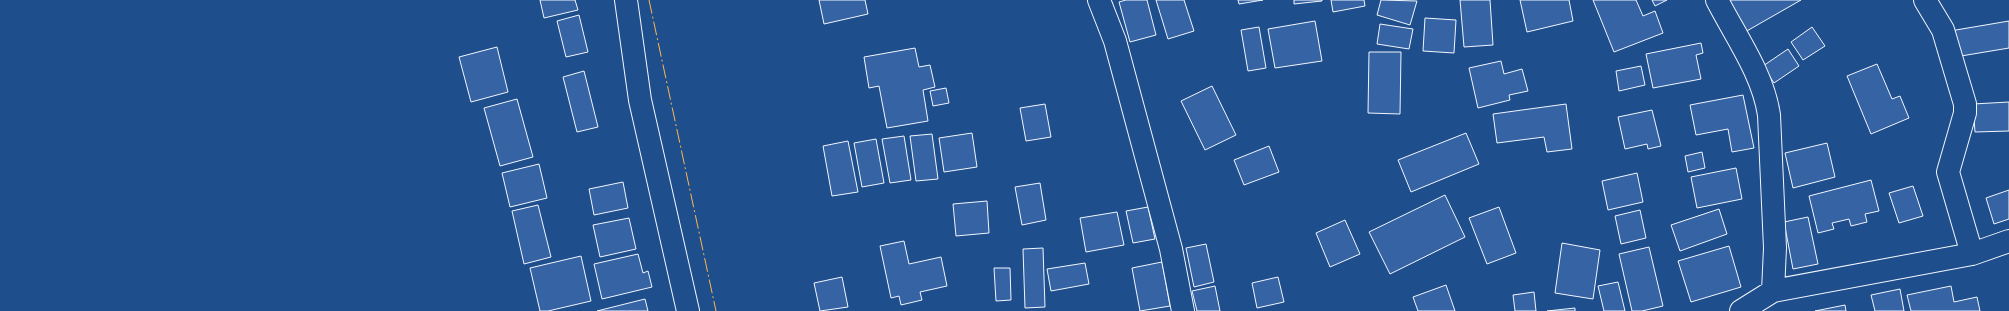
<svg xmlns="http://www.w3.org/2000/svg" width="2009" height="311" font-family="'DejaVu Sans',sans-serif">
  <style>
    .building { fill: #3563a3; stroke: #f2f6ff }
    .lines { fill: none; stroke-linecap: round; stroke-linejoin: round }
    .minor-casing { stroke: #f2f6ff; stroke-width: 24 }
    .minor { stroke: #1f4e8c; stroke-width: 22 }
    .power { stroke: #ffb74d; stroke-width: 1; stroke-dasharray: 14 3 2 3; stroke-linecap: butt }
  </style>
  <rect width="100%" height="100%" fill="#1f4e8c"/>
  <path class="building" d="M 540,0 L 575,0 L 578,10 L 544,18 Z
    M 819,0 L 865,0 L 868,14 L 824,24 Z
    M 1126,0 L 1147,0 L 1156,35 L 1130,42 L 1119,2 Z
    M 1156,0 L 1184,0 L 1194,31 L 1168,39 Z
    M 1238,0 L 1263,0 L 1239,4 Z
    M 1294,0 L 1322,0 L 1322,1 L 1294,4 Z
    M 1331,0 L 1364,0 L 1365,6 L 1333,12 Z
    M 1381,0 L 1417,1 L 1410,25 L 1377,15 Z
    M 1460,0 L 1490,0 L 1493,45 L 1464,47 Z
    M 1520,0 L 1569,0 L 1573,21 L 1527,32 Z
    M 1593,0 L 1636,0 L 1643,16 L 1655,11 L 1663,33 L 1614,52 Z
    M 1652,0 L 1667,0 L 1655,6 Z
    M 1727,0 L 1801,0 L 1745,32 Z
    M 579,15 L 588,52 L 566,57 L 557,21 Z
    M 1425,18 L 1456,20 L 1454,53 L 1423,51 Z
    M 1315,21 L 1322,61 L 1275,68 L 1268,29 Z
    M 2009,21 L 2009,48 L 1955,57 L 1950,31 Z
    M 1380,24 L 1413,29 L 1409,49 L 1377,44 Z
    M 1259,27 L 1266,68 L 1248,71 L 1241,30 Z
    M 1812,27 L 1825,46 L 1803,60 L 1791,42 Z
    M 1701,43 L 1703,53 L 1696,55 L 1701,79 L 1653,88 L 1646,54 Z
    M 497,47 L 508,92 L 471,102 L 459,57 Z
    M 915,48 L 919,67 L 930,65 L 935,87 L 923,90 L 928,121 L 887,128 L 879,86 L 869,88 L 864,57 Z
    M 1788,49 L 1799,66 L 1774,83 L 1763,66 Z
    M 1369,52 L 1401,52 L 1400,114 L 1368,113 Z
    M 1501,61 L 1504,74 L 1522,69 L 1528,91 L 1509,95 L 1510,100 L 1478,108 L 1469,68 Z
    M 1877,64 L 1892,99 L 1900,96 L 1909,118 L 1871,134 L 1847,76 Z
    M 1641,66 L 1645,85 L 1619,91 L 1616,71 Z
    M 584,71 L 598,127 L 577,132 L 563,77 Z
    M 1212,86 L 1236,135 L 1205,150 L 1181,101 Z
    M 946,88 L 949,103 L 933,106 L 930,91 Z
    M 1743,95 L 1754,148 L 1732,152 L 1728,129 L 1696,135 L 1690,105 Z
    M 517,99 L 533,157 L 500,166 L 484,108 Z
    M 2009,102 L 2009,131 L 1975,132 L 1973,104 Z
    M 1045,104 L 1051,137 L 1026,141 L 1020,108 Z
    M 1566,104 L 1572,149 L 1547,152 L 1544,137 L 1497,143 L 1493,114 Z
    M 1652,110 L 1661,146 L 1648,149 L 1647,144 L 1625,149 L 1618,117 Z
    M 972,133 L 977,167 L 944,172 L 939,138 Z
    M 1466,133 L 1479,164 L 1411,192 L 1398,160 Z
    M 932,134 L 938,179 L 916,181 L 910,136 Z
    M 904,136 L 911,180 L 890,183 L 882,139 Z
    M 876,139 L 884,183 L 862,187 L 854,143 Z
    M 848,141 L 858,192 L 832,196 L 823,146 Z
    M 1827,143 L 1835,177 L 1793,188 L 1785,153 Z
    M 1269,146 L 1279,172 L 1244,185 L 1234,160 Z
    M 1702,152 L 1705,168 L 1688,172 L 1685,156 Z
    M 539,164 L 547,198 L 510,207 L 502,173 Z
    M 1736,168 L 1742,199 L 1697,208 L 1691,177 Z
    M 1637,173 L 1643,202 L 1608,210 L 1602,181 Z
    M 1871,180 L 1879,211 L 1865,214 L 1867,222 L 1851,226 L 1849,219 L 1832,223 L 1834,229 L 1818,233 L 1809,196 Z
    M 623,182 L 628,208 L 594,215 L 589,189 Z
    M 1040,183 L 1046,220 L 1022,225 L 1015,187 Z
    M 1913,186 L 1923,216 L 1899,223 L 1889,193 Z
    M 2009,190 L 2009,219 L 1994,224 L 1986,198 Z
    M 1445,195 L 1465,237 L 1390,274 L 1369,232 Z
    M 987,201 L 989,233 L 956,236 L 953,204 Z
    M 538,205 L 551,257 L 524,264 L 512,211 Z
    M 1148,207 L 1155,239 L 1133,243 L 1126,211 Z
    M 1499,207 L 1516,253 L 1487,264 L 1469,218 Z
    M 1719,209 L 1727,234 L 1680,251 L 1671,225 Z
    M 1640,210 L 1646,238 L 1621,244 L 1615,216 Z
    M 1117,212 L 1124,245 L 1086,252 L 1080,218 Z
    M 1808,217 L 1818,264 L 1793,269 L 1784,222 Z
    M 629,218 L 636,249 L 600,257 L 593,225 Z
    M 1345,220 L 1360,254 L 1330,267 L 1316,233 Z
    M 904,241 L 909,264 L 941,257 L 947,286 L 920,292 L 922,300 L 901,305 L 899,296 L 891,298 L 880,246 Z
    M 1562,243 L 1600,250 L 1593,299 L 1555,293 Z
    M 1206,244 L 1214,282 L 1194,287 L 1186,248 Z
    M 1729,246 L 1741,287 L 1691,302 L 1678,261 Z
    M 1649,247 L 1663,306 L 1642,311 L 1632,311 L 1619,254 Z
    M 1043,248 L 1045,307 L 1025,308 L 1023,249 Z
    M 638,254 L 643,273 L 648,271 L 652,287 L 602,299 L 594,264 Z
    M 581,256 L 591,301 L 548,311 L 540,311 L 530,268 Z
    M 1162,262 L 1170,306 L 1140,311 L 1132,268 Z
    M 1085,263 L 1089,284 L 1051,291 L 1047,269 Z
    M 994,268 L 1010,268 L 1011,300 L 996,301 Z
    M 842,277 L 848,307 L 820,311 L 814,283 Z
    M 1278,277 L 1284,302 L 1257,308 L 1252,283 Z
    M 1618,282 L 1625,311 L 1604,311 L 1598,286 Z
    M 1446,285 L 1455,311 L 1418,311 L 1413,297 Z
    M 1215,286 L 1220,311 L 1197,311 L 1192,291 Z
    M 1951,286 L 1954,302 L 1977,297 L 1980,311 L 1911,311 L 1907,295 Z
    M 1900,289 L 1904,311 L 1875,311 L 1871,295 Z
    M 1534,292 L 1536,311 L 1515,311 L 1513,295 Z
    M 645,299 L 648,311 L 597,311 Z
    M 1845,305 L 1846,311 L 1815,311 Z
    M 1575,308 L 1575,311 L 1547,311 Z"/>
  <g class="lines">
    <g class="minor-casing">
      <path id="minor" d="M 626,0 L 640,100 L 688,311
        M 1099,0 L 1115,41 L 1171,249 L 1183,311
        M 1717,0 C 1736,37 1763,74 1769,115 L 1775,248 L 1773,291
        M 1925,0 L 1943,30 L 1965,104 L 1965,113 L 1948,172 L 1972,254
        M 1741,311 L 1773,291 L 1972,254 L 2009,241"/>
    </g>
    <use href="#minor" class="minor"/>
    <path class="power" d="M 649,0 L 716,311"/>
  </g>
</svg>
